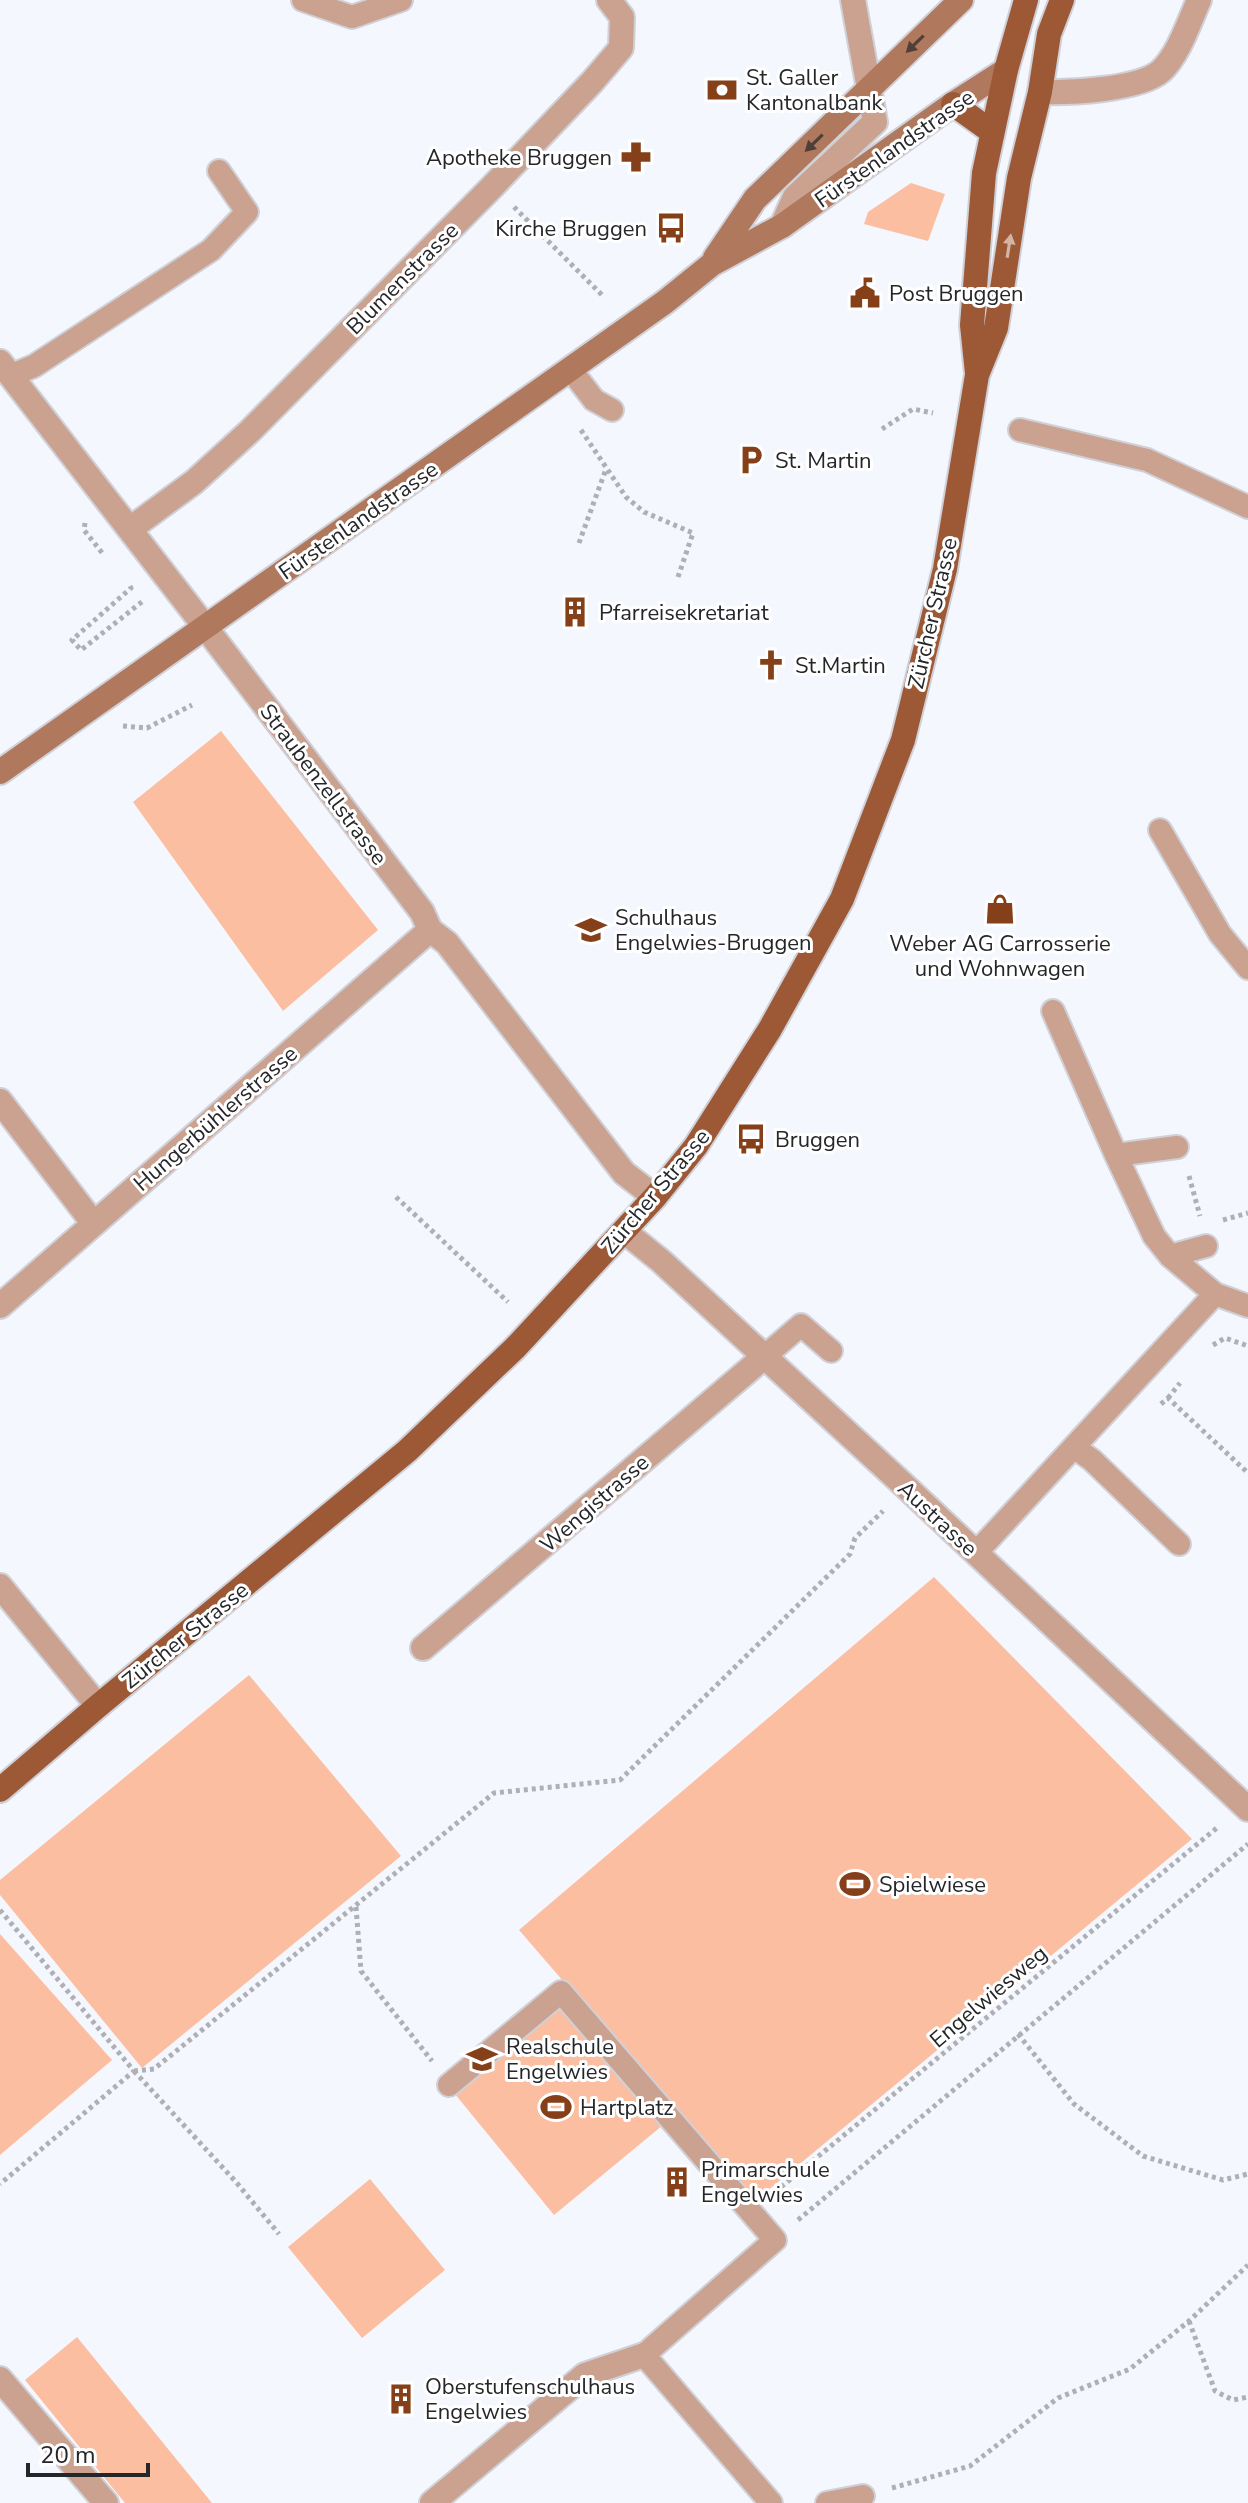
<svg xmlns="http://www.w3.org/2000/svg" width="1248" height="2503" font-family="'Nunito Sans',sans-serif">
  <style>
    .green { fill: #fcbea1 }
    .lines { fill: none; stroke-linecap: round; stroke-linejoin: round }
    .lane-casing { stroke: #d0d1d8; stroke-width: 26 }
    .street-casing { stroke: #d0d1d8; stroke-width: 28 }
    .secondary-casing { stroke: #d0d1d8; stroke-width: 28 }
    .primary-casing { stroke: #d0d1d8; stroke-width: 28 }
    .path { stroke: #aeb0b6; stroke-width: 5; stroke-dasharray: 4 4; stroke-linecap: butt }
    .lane { stroke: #caa28f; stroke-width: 22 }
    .street { stroke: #caa28f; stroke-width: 24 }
    .secondary { stroke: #b0785c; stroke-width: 24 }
    .primary { stroke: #9d5936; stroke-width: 24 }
    .oneway { fill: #4f3f38 }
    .oneway2 { fill: #d3b4a5 }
    .labels { text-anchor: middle; stroke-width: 6; stroke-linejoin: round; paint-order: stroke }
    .poi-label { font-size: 22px; fill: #252629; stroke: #fff; text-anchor: start }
    .street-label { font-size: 22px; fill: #252629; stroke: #fff }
  </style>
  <rect width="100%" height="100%" fill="#f5f7fe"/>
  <path class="green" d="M 911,183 L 945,194 L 928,241 L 864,224 L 868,212 Z
    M 221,731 L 378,930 L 283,1011 L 133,802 Z
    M 934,1577 L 1192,1839 L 754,2202 L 519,1930 Z
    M 249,1675 L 401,1856 L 142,2068 L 0,1895 L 0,1880 Z
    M 0,1934 L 112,2060 L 0,2155 Z
    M 554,2002 L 663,2125 L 554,2215 L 450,2088 Z
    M 370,2179 L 445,2270 L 362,2338 L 288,2247 Z
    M 77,2337 L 212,2503 L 125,2503 L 25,2380 Z"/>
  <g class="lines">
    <g class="lane-casing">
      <path id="lane" d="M 303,0 L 352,17 L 401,0
        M 571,370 L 594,400 L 612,410
        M 10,376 L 34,366 L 211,250 L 247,212 L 219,171
        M 1020,430 L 1147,460 L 1248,507
        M 1160,830 L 1220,934 L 1248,968
        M 1053,1011 L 1116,1155 L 1154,1236 L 1170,1256 L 1215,1294 L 1248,1306
        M 1116,1155 L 1177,1147
        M 1170,1256 L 1206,1246
        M 764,1357 L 801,1325 L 831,1351
        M 1075,1448 L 1092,1460 L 1179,1544
        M 976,1553 L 1215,1294
        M 449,2085 L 561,1992 L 775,2240 L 644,2355 L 771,2503
        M 827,2503 L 863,2496"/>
    </g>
    <g class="street-casing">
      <path id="street" d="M 1040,92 C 1069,93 1139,90 1161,71 C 1179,54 1189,22 1199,0
        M 782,226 L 795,197 L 875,122 L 853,0
        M 0,362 L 206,628 L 422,912 L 430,930 L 447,943 L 624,1173 L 655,1197
        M 130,529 L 194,482 L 250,431 L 492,187 L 592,82 L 621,48 L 622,17 L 609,0
        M 0,1101 L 94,1224
        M 624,1231 L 661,1261 L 906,1487 L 1248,1809
        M 0,1306 L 430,930
        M 0,1586 L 98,1706
        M 423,1648 L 764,1357
        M 0,2379 L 106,2503
        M 432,2503 L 585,2375 L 644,2355"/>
    </g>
    <g class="secondary-casing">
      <path id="secondary" d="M 715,258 L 755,199 L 961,0
        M 0,772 L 665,302 L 712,264 L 782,226 L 953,104 L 1006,70"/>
    </g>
    <g class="primary-casing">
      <path id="primary" d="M 953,104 L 992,132
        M 977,373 L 972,325 L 984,173 L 1006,70 L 1026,0
        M 0,1790 L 98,1706 L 407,1451 L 515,1348 L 655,1197 L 696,1146 L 770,1029 L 842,899 L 903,740 L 945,569 L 977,375 L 996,328 L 1019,178 L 1040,92 L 1049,34 L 1062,0"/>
    </g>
    <path class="path" d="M 514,207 L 604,297
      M 882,429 L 913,409 L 933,413
      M 581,430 L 626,497 L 644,512 L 693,533 L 678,577
      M 85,523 L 84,530 L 103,554
      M 579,543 L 606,469
      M 130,586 L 131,588 L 72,640 L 81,650 L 143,601
      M 123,726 L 147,728 L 192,705
      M 1189,1176 L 1200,1216
      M 396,1197 L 508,1302
      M 1223,1220 L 1248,1213
      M 1213,1345 L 1225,1338 L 1248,1346
      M 1168,1398 L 1180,1383
      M 1161,1404 L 1168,1398 L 1248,1473
      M 356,1907 L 361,1971 L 432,2061
      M 0,1910 L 134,2071 L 0,2184
      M 1018,2034 L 1074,2104 L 1143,2156 L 1223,2180 L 1248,2174
      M 134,2071 L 154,2069 L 494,1793 L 620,1780 L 850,1554 L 855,1538 L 883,1511
      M 134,2071 L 236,2182 L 279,2234
      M 775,2192 L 1218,1827
      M 798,2220 L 1248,1844
      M 1189,2321 L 1215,2391 L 1233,2400 L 1248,2397
      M 892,2488 L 970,2466 L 1058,2398 L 1130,2369 L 1189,2321 L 1248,2265"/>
    <use href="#lane" class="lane"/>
    <use href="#street" class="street"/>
    <use href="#secondary" class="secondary"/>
    <use href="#primary" class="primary"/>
  </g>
  <defs><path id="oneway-solid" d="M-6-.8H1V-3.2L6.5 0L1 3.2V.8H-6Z" transform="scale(2)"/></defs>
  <g class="oneway">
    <use href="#oneway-solid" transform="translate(915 44) rotate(136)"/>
    <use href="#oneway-solid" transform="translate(814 143) rotate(136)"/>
  </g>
  <use class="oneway2" href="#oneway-solid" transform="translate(1009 246) rotate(-81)"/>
  <defs>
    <g id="bank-bare" transform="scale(2.4)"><path d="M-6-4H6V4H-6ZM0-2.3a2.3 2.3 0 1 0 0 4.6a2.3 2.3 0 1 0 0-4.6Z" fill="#864019" stroke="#fff" stroke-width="2.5" paint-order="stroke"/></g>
    <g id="pharmacy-bare" transform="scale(2.4)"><path d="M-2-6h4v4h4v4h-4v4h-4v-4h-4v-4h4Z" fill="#864019" stroke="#fff" stroke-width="2.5" paint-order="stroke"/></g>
    <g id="bus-bare" transform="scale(2.4)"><path d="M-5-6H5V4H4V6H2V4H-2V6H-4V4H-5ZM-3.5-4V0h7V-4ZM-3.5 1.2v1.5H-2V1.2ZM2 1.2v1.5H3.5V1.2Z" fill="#864019" stroke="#fff" stroke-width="2.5" paint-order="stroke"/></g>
    <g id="civic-bare" transform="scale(2.4)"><path d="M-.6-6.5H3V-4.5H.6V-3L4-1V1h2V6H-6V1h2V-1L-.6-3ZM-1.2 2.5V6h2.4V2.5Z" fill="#864019" stroke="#fff" stroke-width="2.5" paint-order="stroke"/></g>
    <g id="parking-bare" transform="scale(2.4)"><path d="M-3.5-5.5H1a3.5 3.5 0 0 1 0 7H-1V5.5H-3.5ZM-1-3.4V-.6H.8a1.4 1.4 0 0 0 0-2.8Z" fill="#864019" stroke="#fff" stroke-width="2.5" paint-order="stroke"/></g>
    <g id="building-bare" transform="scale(2.4)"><path d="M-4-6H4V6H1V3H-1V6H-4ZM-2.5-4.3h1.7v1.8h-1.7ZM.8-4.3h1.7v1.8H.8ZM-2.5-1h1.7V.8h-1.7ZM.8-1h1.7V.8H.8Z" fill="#864019" stroke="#fff" stroke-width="2.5" paint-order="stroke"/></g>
    <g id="church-bare" transform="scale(2.4)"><path d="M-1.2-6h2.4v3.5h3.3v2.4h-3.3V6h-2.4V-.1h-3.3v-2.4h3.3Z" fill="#864019" stroke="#fff" stroke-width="2.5" paint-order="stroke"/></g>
    <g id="shop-bare" transform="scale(2.4)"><path d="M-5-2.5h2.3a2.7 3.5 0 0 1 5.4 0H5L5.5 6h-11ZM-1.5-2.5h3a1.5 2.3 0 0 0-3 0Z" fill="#864019" stroke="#fff" stroke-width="2.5" paint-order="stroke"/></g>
    <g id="school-bare" transform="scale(2.4)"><path d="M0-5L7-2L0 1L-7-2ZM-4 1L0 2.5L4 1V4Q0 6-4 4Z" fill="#864019" stroke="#fff" stroke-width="2.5" paint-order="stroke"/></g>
    <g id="stadium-bare" transform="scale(2.4)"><path d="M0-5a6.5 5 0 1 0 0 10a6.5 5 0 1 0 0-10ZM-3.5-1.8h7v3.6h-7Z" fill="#864019" stroke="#fff" stroke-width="2.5" paint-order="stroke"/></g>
  </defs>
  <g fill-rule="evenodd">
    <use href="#bank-bare" x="722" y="90"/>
    <use href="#pharmacy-bare" x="636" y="157"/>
    <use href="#bus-bare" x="671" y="228"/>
    <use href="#civic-bare" x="865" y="293"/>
    <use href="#parking-bare" x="751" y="460"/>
    <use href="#building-bare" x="575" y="612"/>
    <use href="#church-bare" x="771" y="665"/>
    <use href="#shop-bare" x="1000" y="909"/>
    <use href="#school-bare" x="591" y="930"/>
    <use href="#bus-bare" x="751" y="1139"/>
    <use href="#stadium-bare" x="855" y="1884"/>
    <use href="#school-bare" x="482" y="2059"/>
    <use href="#stadium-bare" x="556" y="2107"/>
    <use href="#building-bare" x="677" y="2182"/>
    <use href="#building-bare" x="401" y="2399"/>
  </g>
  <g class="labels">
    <g class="poi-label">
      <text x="746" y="85">St. Galler<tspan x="746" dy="25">Kantonalbank</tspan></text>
      <text x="612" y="165" text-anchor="end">Apotheke Bruggen</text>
      <text x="647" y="236" text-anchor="end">Kirche Bruggen</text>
      <text x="889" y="301">Post Bruggen</text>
      <text x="775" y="468">St. Martin</text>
      <text x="599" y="620">Pfarreisekretariat</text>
      <text x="795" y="673">St.Martin</text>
      <text x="615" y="925">Schulhaus<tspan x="615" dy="25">Engelwies-Bruggen</tspan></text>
      <text x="1000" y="951" text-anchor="middle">Weber AG Carrosserie<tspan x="1000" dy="25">und Wohnwagen</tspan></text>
      <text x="775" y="1147">Bruggen</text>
      <text x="879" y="1892">Spielwiese</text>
      <text x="506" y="2054">Realschule<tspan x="506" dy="25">Engelwies</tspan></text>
      <text x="580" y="2115">Hartplatz</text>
      <text x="701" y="2177">Primarschule<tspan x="701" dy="25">Engelwies</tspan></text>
      <text x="425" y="2394">Oberstufenschulhaus<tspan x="425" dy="25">Engelwies</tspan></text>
    </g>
    <g class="street-label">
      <text transform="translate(894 148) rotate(-35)" y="8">Fürstenlandstrasse</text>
      <text transform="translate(402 278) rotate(-45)" y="8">Blumenstrasse</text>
      <text transform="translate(358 520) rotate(-35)" y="8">Fürstenlandstrasse</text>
      <text transform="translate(932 613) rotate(-77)" y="8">Zürcher Strasse</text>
      <text transform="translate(324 784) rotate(53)" y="8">Straubenzellstrasse</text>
      <text transform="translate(215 1118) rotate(-41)" y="8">Hungerbühlerstrasse</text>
      <text transform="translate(655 1191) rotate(-50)" y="8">Zürcher Strasse</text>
      <text transform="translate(594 1503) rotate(-41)" y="8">Wengistrasse</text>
      <text transform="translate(938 1518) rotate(43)" y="8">Austrasse</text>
      <text transform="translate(185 1635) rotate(-39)" y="8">Zürcher Strasse</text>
      <text transform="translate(988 1996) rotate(-40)" y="8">Engelwiesweg</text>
    </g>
  </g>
  <path d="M28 2463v12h120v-12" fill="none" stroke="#252629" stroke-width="4"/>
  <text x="40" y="2463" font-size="24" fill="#252629" stroke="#ffffff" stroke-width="6" paint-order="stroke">20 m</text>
</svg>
